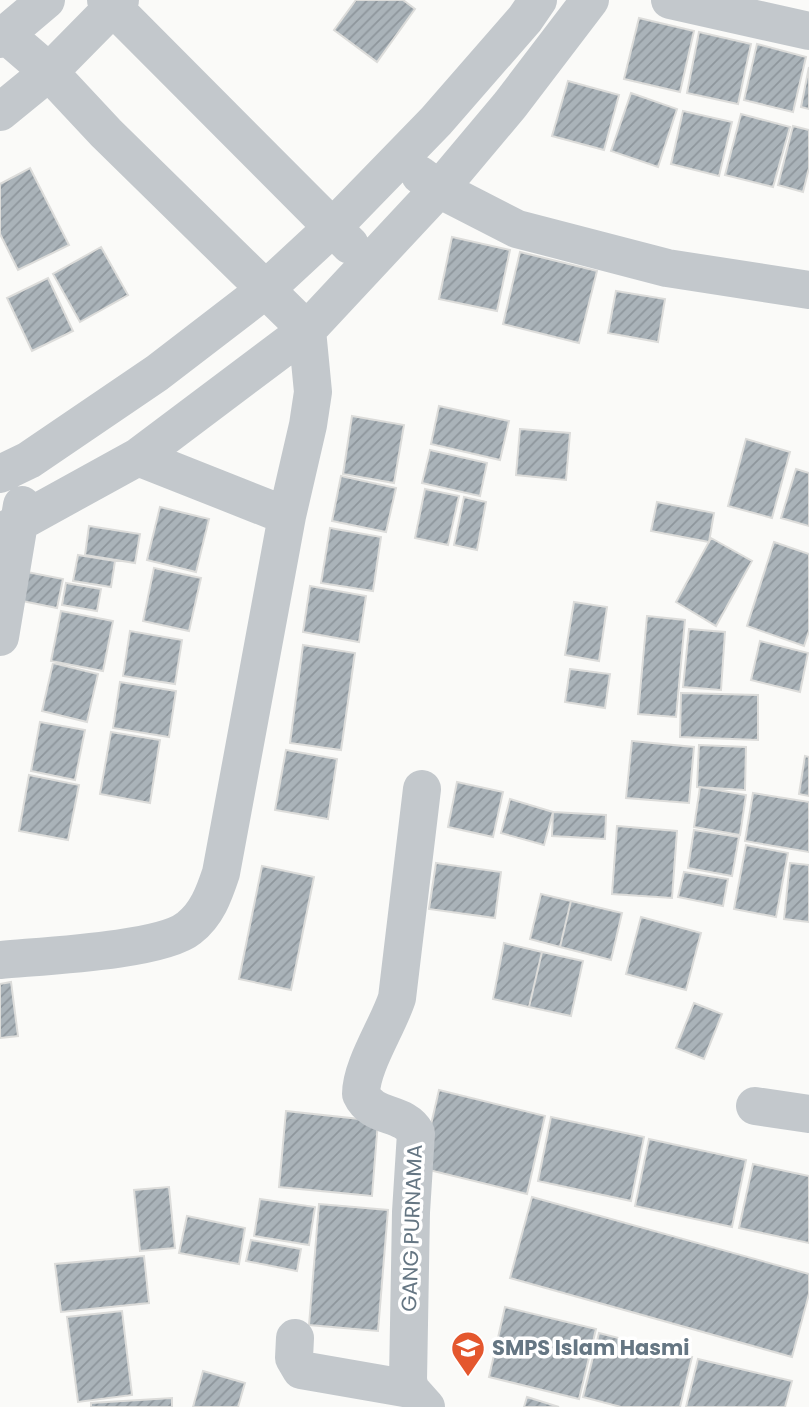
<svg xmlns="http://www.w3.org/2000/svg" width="809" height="1407" font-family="Poppins,sans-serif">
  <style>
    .building { fill: url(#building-hatch); stroke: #dcdcda; stroke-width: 2 }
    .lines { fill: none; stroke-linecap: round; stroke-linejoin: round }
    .minor { stroke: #c3c8cc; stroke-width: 38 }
    .labels { text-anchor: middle; stroke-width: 7; stroke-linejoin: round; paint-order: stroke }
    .street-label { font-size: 21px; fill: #657683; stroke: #fff }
    .poi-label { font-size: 21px; font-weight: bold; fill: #657683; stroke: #fff; text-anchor: start }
  </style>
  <defs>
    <pattern id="building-hatch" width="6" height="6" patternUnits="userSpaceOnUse" patternTransform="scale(1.75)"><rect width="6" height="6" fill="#aab3b9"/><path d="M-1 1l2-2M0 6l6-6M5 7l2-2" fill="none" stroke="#8e969c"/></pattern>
  </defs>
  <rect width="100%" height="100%" fill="#fafaf8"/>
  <path class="building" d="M 356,0 L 403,0 L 415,9 L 377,62 L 334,30 Z
    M 639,18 L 694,31 L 680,92 L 624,79 Z
    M 699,32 L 751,44 L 738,104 L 687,93 Z
    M 757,44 L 806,57 L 793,112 L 744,100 Z
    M 809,67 L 809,109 L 801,107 Z
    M 568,81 L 619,95 L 604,150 L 552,136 Z
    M 631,93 L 677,109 L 658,167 L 611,151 Z
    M 683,111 L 732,122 L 719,176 L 671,164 Z
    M 741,114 L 790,127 L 773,187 L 725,175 Z
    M 793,126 L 809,130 L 809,168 L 803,192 L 778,185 Z
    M 30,168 L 69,245 L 18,270 L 0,234 L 0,184 Z
    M 452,237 L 510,250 L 497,311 L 439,299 Z
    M 101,247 L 128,295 L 80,322 L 53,274 Z
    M 520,252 L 597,271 L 579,343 L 503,324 Z
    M 48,278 L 73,331 L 32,351 L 7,298 Z
    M 616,291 L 665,299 L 658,342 L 608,333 Z
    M 439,406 L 509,421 L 500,460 L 431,444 Z
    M 352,416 L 404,425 L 394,483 L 343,474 Z
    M 520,429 L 570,433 L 566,480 L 516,475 Z
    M 746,439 L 790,452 L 772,518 L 728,506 Z
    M 430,450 L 487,463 L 480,496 L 422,483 Z
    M 796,469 L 809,473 L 809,526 L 781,518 Z
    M 341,476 L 396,488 L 386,532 L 332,521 Z
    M 425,489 L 459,496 L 448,545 L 415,538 Z
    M 464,497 L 486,502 L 477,550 L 454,545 Z
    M 657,502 L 714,513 L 709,542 L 651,531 Z
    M 160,507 L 209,519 L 196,572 L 147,560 Z
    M 89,526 L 140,534 L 135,563 L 85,555 Z
    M 330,528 L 381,537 L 373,591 L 321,583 Z
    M 711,538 L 752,561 L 716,626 L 676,602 Z
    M 774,542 L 809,554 L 809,631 L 804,646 L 747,626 Z
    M 78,555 L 115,561 L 111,587 L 73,581 Z
    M 154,568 L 201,578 L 189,631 L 143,621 Z
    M 27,572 L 63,579 L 57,608 L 22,601 Z
    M 66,583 L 101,589 L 97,611 L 62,605 Z
    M 310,586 L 366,596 L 359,642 L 303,632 Z
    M 574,602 L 607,607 L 599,661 L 565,655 Z
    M 61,611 L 113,621 L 103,671 L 51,661 Z
    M 647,616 L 685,620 L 676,717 L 638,714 Z
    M 689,629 L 725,632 L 721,690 L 683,687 Z
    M 130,631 L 182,640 L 175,684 L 123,676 Z
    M 760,641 L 808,653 L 800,692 L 751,680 Z
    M 303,645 L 355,653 L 341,750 L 290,743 Z
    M 53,663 L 98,674 L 87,722 L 42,711 Z
    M 570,669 L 610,674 L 605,708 L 565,702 Z
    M 120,682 L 176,691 L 169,737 L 113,728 Z
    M 681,693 L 758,695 L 758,740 L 680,737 Z
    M 40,722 L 85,730 L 75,780 L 31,771 Z
    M 111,732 L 160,740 L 150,803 L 100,794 Z
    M 632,741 L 694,747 L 689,803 L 626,798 Z
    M 699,745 L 746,747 L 745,790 L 697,787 Z
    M 286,750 L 337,759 L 328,819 L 275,810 Z
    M 805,756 L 809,757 L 809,796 L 799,794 Z
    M 29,775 L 79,785 L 68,840 L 19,831 Z
    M 457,782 L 503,792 L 493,837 L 448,827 Z
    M 700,787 L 746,795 L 740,835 L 694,827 Z
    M 753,793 L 809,802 L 809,852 L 745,841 Z
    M 510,799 L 553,812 L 544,845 L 501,833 Z
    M 553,812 L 606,815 L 605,839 L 552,836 Z
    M 617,826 L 677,831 L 672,898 L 612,894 Z
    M 694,830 L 739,837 L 732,876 L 688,868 Z
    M 746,845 L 788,853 L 776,917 L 734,909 Z
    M 436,863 L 501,872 L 495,918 L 429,909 Z
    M 790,863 L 809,865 L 809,922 L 784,919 Z
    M 262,866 L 314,877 L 291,990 L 239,979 Z
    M 684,872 L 728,879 L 723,906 L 678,897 Z
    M 541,894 L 571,901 L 560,947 L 530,939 Z
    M 571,901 L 622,913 L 611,960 L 560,947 Z
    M 641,917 L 701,933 L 686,990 L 626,974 Z
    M 504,943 L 542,952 L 529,1007 L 493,999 Z
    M 542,952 L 583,961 L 571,1016 L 529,1007 Z
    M 11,982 L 18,1036 L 0,1038 L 0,984 Z
    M 694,1003 L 722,1014 L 704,1059 L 676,1048 Z
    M 439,1090 L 545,1116 L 527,1194 L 421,1168 Z
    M 286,1111 L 378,1121 L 372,1196 L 279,1187 Z
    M 551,1117 L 644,1137 L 631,1201 L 538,1181 Z
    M 649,1139 L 746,1160 L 732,1227 L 635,1206 Z
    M 753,1164 L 809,1176 L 809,1243 L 739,1228 Z
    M 169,1187 L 175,1248 L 140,1251 L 134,1190 Z
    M 532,1197 L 809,1274 L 809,1294 L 792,1357 L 510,1278 Z
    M 260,1199 L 315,1207 L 309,1245 L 254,1236 Z
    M 319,1204 L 388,1210 L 378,1331 L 309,1325 Z
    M 187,1216 L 245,1228 L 239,1264 L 179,1253 Z
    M 251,1240 L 301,1249 L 297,1271 L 246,1261 Z
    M 144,1256 L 149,1303 L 61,1312 L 55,1264 Z
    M 505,1307 L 596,1329 L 579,1399 L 489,1377 Z
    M 122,1311 L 132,1395 L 78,1402 L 67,1317 Z
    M 599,1333 L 692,1357 L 680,1407 L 621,1407 L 583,1397 Z
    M 698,1359 L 792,1381 L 785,1407 L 686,1407 Z
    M 203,1371 L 245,1383 L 238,1407 L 193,1407 Z
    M 527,1397 L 559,1407 L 524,1407 Z
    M 172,1398 L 172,1407 L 91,1407 L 91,1403 Z"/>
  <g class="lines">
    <path class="minor" d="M 106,0 L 350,245
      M 670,0 L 809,31
      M 0,39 L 46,0
      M 0,112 L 49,72 L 120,0
      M 420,175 L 439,189 L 517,229 L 667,268 L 809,290
      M 138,457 L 287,516
      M 0,474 L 29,460 L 157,373 L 265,290 L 332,228 L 436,121 L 525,19 L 538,0
      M 0,533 L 138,457 L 307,330 L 447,180 L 510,105 L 590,0
      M 0,637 L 22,505
      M 422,789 L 397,998 C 388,1026 361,1066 361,1094 C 373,1120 403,1110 416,1133 L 411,1212 L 408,1380 L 410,1389 L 426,1407
      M 0,960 C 41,956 161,951 189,928 C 207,914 214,894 221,873 L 287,516 L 308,425 L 313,392 L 307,330 L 106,133 L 49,72 L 6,35
      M 755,1106 L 809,1114
      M 295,1338 L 294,1358 L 301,1370 L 410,1389"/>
  </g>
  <defs>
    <g id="school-pin" transform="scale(1.75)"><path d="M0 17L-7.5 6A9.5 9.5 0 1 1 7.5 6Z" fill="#e4572e" stroke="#fff"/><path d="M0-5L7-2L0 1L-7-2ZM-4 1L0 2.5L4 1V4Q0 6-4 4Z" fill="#fff"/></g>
  </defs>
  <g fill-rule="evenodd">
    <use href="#school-pin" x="468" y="1348"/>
  </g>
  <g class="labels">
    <g class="street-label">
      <text transform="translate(412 1228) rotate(-88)" y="7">GANG PURNAMA</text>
    </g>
    <g class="poi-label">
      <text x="492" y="1355">SMPS Islam Hasmi</text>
    </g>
  </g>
</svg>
